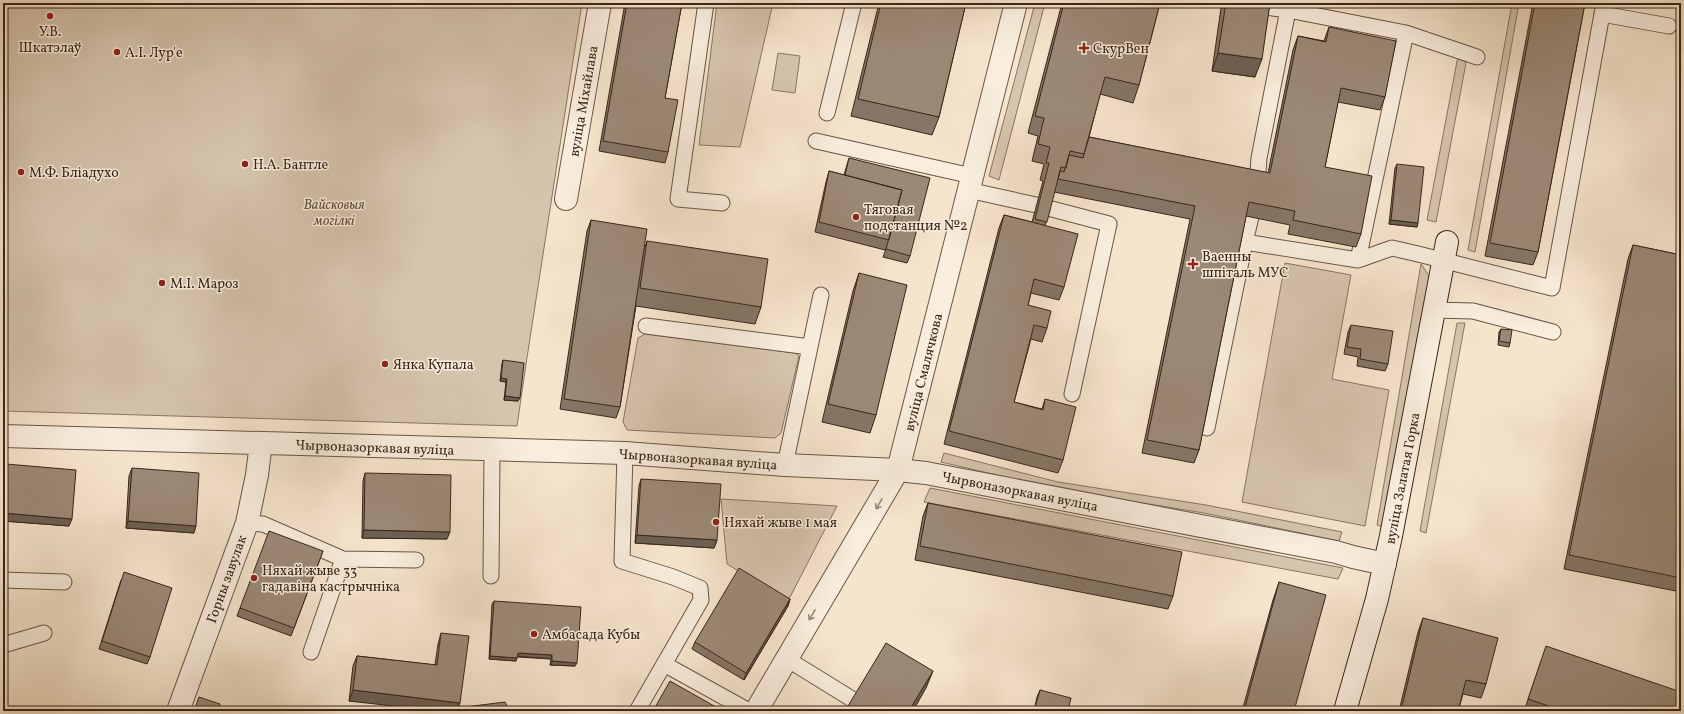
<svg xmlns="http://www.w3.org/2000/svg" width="1684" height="714" font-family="Vollkorn,serif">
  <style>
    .green { fill: #d6c5ae; stroke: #877664 }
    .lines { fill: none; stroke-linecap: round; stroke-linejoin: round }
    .lane-casing { stroke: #685646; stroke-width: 17 }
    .street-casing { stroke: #685646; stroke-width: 24 }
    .secondary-casing { stroke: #382619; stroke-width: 24 }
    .lane { stroke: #f9eede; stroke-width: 15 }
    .street { stroke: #f9eede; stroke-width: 22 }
    .secondary { stroke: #f9eede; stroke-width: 22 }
    .wall { fill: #857666; stroke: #382619 }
    .shaded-wall { fill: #6c6053; stroke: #382619 }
    .building { fill: #9b8977; stroke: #382619 }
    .oneway { stroke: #988a7c }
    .poi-dot { fill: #8f2418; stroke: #f9eede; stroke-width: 1.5 }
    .labels { text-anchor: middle; stroke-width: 3; stroke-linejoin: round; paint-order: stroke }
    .poi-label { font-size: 14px; fill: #382619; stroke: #f9eede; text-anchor: start }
    .street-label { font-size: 14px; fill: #382619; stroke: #f9eede }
    .park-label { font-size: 14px; font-style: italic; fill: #604e3e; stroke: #f9eede }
  </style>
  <rect width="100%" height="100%" fill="#f6e5cd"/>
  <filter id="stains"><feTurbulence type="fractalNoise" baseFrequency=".005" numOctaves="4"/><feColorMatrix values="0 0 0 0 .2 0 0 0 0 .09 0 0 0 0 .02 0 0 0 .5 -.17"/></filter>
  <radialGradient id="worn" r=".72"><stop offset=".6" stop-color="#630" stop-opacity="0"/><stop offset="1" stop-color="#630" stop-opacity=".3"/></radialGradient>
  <path class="green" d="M 3,3 L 582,3 L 526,364 L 517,426 L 3,411 Z
    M 717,3 L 773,3 L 740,147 L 699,145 Z
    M 1035,3 L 1045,3 L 999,180 L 989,176 Z
    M 1512,3 L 1519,3 L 1475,252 L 1468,250 Z
    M 778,53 L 800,56 L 795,93 L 772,90 Z
    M 1458,56 L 1466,63 L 1436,222 L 1427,220 Z
    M 1285,263 L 1351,275 L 1332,379 L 1389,390 L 1365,526 L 1242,502 Z
    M 1421,264 L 1430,277 L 1383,527 L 1377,525 Z
    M 1457,323 L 1465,323 L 1426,533 L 1420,531 Z
    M 645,334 L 795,353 L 799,356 L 781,433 L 775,438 L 627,430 L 623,422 L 638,338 Z
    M 944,453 L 1058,482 L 1206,505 L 1342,532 L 1339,541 L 1204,513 L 1057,489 L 941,462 Z
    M 930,488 L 1343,568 L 1338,579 L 924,502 Z
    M 721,499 L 837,506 L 788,601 L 727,564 Z"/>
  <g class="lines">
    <g class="lane-casing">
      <path id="lane" d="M 706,3 L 678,199 L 722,203
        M 1234,3 L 1288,10
        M 1602,14 L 1669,26
        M 827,113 L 854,3
        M 816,141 L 972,176
        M 1257,185 L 1259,158 L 1288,10 L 1406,33 L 1477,57
        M 968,190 L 1036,205
        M 1048,208 L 1109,224 L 1072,394
        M 1245,242 L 1251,217
        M 1358,260 L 1406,33
        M 1433,310 L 1473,311 L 1553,332
        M 646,326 L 810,347
        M 1207,428 L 1245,242 L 1358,260 L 1392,248 L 1418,254 L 1552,288 L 1604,3
        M 625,453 L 622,561 L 673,577 L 700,588 L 701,600 L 637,711
        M 785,465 L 821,295
        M 247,523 L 263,524 L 343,559
        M 491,576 L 492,450
        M 3,580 L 64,582
        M 3,645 L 44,633
        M 311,652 L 343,559 L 416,560
        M 787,659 L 855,701
        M 664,664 L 749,711"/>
    </g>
    <g class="street-casing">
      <path id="street" d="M 566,199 L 600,3
        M 3,436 L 625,453 L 785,465 L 898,470 L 926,473 L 1336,552 L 1353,557 L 1385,564
        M 178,711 L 247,523 L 257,475 L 261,443
        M 756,711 L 898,470 L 1016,3"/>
    </g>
    <g class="secondary-casing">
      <path id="secondary" d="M 1345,711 L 1377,599 L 1391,536 L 1447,242"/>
    </g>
    <use href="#lane" class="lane"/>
    <use href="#street" class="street"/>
    <use href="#secondary" class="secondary"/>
  </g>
  <path class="wall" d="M 625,3 L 682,3 L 665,98 L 668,152 L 665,163 L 599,151 Z
    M 879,3 L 966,3 L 939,117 L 932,135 L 851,116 Z
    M 1062,3 L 1160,3 L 1139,85 L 1133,103 L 1100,94 L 1089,137 L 1268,173 L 1293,50 L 1298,36 L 1324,41 L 1329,27 L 1385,97 L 1380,110 L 1338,102 L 1325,167 L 1361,234 L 1356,247 L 1288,234 L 1290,225 L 1246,216 L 1199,450 L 1194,463 L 1142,453 L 1190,219 L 1054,192 L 1045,226 L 1064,287 L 1059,300 L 1031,293 L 1028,305 L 1047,328 L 1042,342 L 1031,339 L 1014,402 L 1042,409 L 1045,399 L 1063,460 L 1058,473 L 944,444 L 999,228 L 1004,215 L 1032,222 L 1043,181 L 1040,180 L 1044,164 L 1032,161 L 1038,136 L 1028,133 Z
    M 1223,3 L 1270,3 L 1255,77 L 1212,71 L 1221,8 Z
    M 1533,3 L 1585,3 L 1538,252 L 1533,265 L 1485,256 Z
    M 849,158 L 910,256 L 907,263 L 883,257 L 886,249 L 885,250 L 815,232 L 826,182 L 829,171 L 844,175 Z
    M 1397,164 L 1417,227 L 1389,224 L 1395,168 Z
    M 591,220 L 645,247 L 647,241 L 761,307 L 755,324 L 636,306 L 620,407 L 616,418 L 560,409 L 587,231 Z
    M 1633,245 L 1681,255 L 1681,592 L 1564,569 L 1628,259 Z
    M 859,273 L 876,415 L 870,433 L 822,422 L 853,291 Z
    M 1351,325 L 1388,364 L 1385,371 L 1357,366 L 1358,357 L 1344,354 L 1348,332 Z
    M 1501,329 L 1510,343 L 1509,347 L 1498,345 L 1499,332 Z
    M 503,360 L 518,401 L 504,400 L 506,382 L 500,381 L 502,364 Z
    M 6,464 L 69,526 L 3,521 L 3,473 Z
    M 132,468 L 194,533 L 126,528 L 129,476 Z
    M 365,473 L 447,539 L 362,538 L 363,481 Z
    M 641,479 L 717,540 L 714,548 L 635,543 L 639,486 Z
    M 928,503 L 1173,596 L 1168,609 L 915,560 L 923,516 Z
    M 323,551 L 291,636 L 237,616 L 240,608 Z
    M 121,580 L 150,657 L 147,664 L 99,649 Z
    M 1279,582 L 1294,711 L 1242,711 L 1273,600 Z
    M 790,599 L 788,606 L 744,680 L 692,649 L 695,642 Z
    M 494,601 L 575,666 L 550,665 L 551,659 L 517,657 L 516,661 L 489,659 L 492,604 Z
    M 1423,618 L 1486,684 L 1481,698 L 1463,694 L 1458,711 L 1399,711 L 1418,632 Z
    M 441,633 L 459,708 L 510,711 L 349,701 L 353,666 L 357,656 L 435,665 L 438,644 Z
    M 1542,659 L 1681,711 L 1524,711 Z
    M 1040,690 L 1068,711 L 1034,711 L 1037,697 Z"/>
  <path class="shaded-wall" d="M 1218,53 L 1262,59 L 1255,77 L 1212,71 Z
    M 1391,220 L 1418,223 L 1417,227 L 1389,224 Z
    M 501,378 L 507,379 L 506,382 L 500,381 Z
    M 505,396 L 520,398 L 518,401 L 504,400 Z
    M 3,513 L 72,519 L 69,526 L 3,521 Z
    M 128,521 L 196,526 L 194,533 L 126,528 Z
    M 364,530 L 450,532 L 447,539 L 362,538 Z
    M 637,535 L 717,540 L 714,548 L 635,543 Z
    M 790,599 L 788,606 L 744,680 L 746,673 Z
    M 518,653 L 552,655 L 551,659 L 516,656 Z
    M 490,656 L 517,658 L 516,661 L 489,659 Z
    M 552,661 L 577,663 L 575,666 L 550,665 Z
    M 933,671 L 926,688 L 913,711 L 909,711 Z
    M 353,690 L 460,703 L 457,711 L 437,711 L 349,701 Z"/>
  <path class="building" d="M 627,3 L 682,3 L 665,98 L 678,100 L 668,152 L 603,141 Z
    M 881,3 L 966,3 L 939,117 L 858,99 Z
    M 1064,3 L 1160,3 L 1139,85 L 1105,77 L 1084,154 L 1070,151 L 1066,168 L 1061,167 L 1047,222 L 1035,219 L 1049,163 L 1046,163 L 1050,147 L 1038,144 L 1044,118 L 1035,116 Z
    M 1226,3 L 1270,3 L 1262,59 L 1218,53 Z
    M 1535,3 L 1585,3 L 1538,252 L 1490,243 Z
    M 1329,27 L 1396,41 L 1385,97 L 1341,88 L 1325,167 L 1372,176 L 1361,234 L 1293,220 L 1295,211 L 1249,202 L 1199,450 L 1147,440 L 1195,206 L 1058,179 L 1060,171 L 1064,172 L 1069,155 L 1083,158 L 1089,137 L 1270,173 L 1298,36 L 1326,42 Z
    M 849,158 L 930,178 L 910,256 L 886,249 L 902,190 L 845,175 Z
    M 1397,164 L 1424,167 L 1418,223 L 1391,220 Z
    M 829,171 L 902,190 L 889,240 L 819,222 Z
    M 1004,215 L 1078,234 L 1064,287 L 1034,279 L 1028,305 L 1051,311 L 1047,328 L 1034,325 L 1014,402 L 1043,410 L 1045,399 L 1076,407 L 1063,460 L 949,431 Z
    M 591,220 L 647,229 L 620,407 L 564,399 Z
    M 647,241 L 768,259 L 761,307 L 640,288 Z
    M 1633,245 L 1681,255 L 1681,578 L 1569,555 Z
    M 859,273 L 907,285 L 876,415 L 828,404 Z
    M 1351,325 L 1393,331 L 1388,364 L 1360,359 L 1361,349 L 1347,347 Z
    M 1501,329 L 1512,330 L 1510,343 L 1499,341 Z
    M 503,360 L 524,363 L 520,398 L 505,396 L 507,379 L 501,378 Z
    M 6,464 L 76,470 L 72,519 L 3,513 L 3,496 Z
    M 132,468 L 199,473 L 196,526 L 128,521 Z
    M 365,473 L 451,475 L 450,532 L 364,530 Z
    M 641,479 L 721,484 L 717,540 L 637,535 Z
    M 928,503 L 1182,552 L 1173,596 L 920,546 Z
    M 269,531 L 323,551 L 294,628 L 240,608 Z
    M 739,568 L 790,599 L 746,673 L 695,642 Z
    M 124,572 L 172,588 L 150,657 L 102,641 Z
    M 1279,582 L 1326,595 L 1294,711 L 1244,711 Z
    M 494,601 L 581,607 L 577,663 L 552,661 L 552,655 L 518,653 L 517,658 L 490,656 Z
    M 1423,618 L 1498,638 L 1486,684 L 1466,680 L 1458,711 L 1401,711 Z
    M 441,633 L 469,636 L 460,703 L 353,690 L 357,656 L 437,665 Z
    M 886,643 L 933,671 L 909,711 L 845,711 Z
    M 1546,646 L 1681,692 L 1681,711 L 1563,711 L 1528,699 Z
    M 670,681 L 723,711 L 653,711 Z
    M 1040,690 L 1071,698 L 1068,711 L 1034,711 Z
    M 199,697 L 220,704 L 217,711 L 194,711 Z
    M 505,702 L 510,711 L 455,711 L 457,708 Z"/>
  <defs><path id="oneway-shaft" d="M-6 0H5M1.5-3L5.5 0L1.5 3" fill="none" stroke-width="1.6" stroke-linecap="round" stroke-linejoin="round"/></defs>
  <g class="oneway">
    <use href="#oneway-shaft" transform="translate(879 504) rotate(121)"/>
    <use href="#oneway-shaft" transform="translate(812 615) rotate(120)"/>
  </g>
  <g class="poi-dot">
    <circle cx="50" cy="16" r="4"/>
    <path d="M1082 42h4v4h4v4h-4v4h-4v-4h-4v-4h4z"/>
    <circle cx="117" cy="52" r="4"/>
    <circle cx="245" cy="164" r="4"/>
    <circle cx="21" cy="172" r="4"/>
    <circle cx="856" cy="217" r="4"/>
    <path d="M1191 258h4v4h4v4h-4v4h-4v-4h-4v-4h4z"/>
    <circle cx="162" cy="283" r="4"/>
    <circle cx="385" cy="364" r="4"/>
    <circle cx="716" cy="522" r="4"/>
    <circle cx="254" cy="578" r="4"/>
    <circle cx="534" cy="634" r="4"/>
  </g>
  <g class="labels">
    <g class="poi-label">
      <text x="50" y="36" text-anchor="middle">У.В.<tspan x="50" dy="16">Шкатэлаў</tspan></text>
      <text x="1093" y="53">СкурВен</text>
      <text x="125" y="57">А.І. Лур'е</text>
      <text x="253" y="169">Н.А. Бантле</text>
      <text x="29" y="177">М.Ф. Бліадухо</text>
      <text x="864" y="214">Тяговая<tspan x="864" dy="16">подстанция №2</tspan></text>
      <text x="1202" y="261">Ваенны<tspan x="1202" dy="16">шпіталь МУС</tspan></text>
      <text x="170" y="288">М.І. Мароз</text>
      <text x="393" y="369">Янка Купала</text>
      <text x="724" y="527">Няхай жыве 1 мая</text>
      <text x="262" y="575">Няхай жыве 33<tspan x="262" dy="16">гадавіна кастрычніка</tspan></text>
      <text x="542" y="639">Амбасада Кубы</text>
    </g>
    <g class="street-label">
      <text transform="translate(583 101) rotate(-80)" y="5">вуліца Міхайлава</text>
      <text transform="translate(923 372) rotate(-76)" y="5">вуліца Смалячкова</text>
      <text transform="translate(375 447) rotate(2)" y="5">Чырвоназоркавая вуліца</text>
      <text transform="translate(698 459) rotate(4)" y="5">Чырвоназоркавая вуліца</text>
      <text transform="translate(1402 478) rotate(-79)" y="5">вуліца Залатая Горка</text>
      <text transform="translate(1020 491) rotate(11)" y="5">Чырвоназоркавая вуліца</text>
      <text transform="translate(226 579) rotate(-70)" y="5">Горны завулак</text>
    </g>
    <g class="park-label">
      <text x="334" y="209">Вайсковыя<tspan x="334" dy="16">могілкі</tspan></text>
    </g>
  </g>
  <rect width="1684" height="714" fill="none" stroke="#f6e5cd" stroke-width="16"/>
  <rect x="4" y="4" width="1676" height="706" fill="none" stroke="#382619" stroke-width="2"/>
  <rect x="8" y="8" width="1668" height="698" fill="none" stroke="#382619"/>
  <rect width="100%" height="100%" filter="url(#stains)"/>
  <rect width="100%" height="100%" fill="url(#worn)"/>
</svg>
